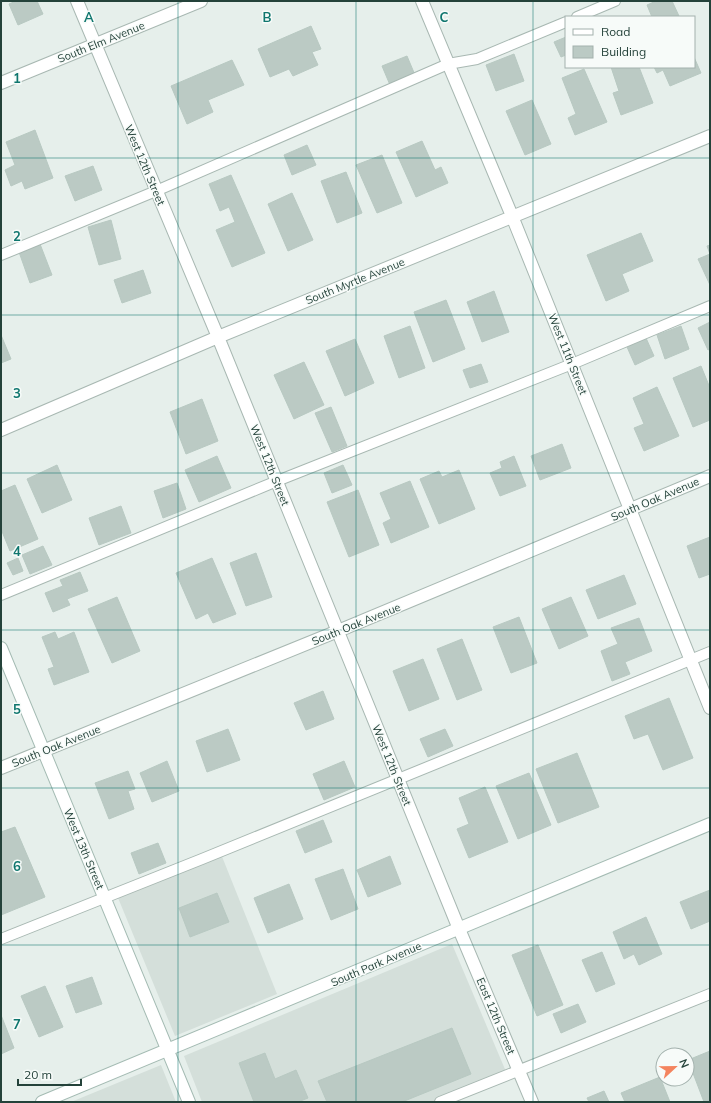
<svg xmlns="http://www.w3.org/2000/svg" width="711" height="1103" font-family="Mulish,sans-serif">
  <style>
    .built { fill: #d4dfda }
    .building { fill: #bbcac4; stroke: #b8c9c2 }
    .lines { fill: none; stroke-linecap: round; stroke-linejoin: round }
    .lane-casing { stroke: #a8b8b2; stroke-width: 12 }
    .street-casing { stroke: #a8b8b2; stroke-width: 14 }
    .secondary-casing { stroke: #a4bbb3; stroke-width: 14 }
    .lane { stroke: #fff; stroke-width: 10 }
    .street { stroke: #fff; stroke-width: 12 }
    .secondary { stroke: #fff; stroke-width: 12 }
    .grid { fill: none; stroke: #0f766e; stroke-width: 1; stroke-opacity: 0.55 }
    .labels { text-anchor: middle; stroke-width: 3; stroke-linejoin: round; paint-order: stroke }
    .street-label { font-size: 11px; fill: #24423a; stroke: #f7fbf9 }
    .grid-label { font-size: 13px; text-anchor: middle; font-weight: bold; fill: #0f766e; stroke: #f7fbf9; stroke-width: 3; stroke-linejoin: round; paint-order: stroke }
  </style>
  <rect width="100%" height="100%" fill="#e6efeb"/>
  <path class="built" d="M 219,849 L 277,994 L 175,1036 L 116,893 Z
    M 452,944 L 507,1074 L 441,1102 L 202,1102 L 184,1056 Z
    M 161,1065 L 176,1102 L 71,1102 Z"/>
  <path class="building" d="M 16,1 L 37,1 L 43,14 L 18,25 L 9,4 Z
    M 656,1 L 672,1 L 679,16 L 652,17 L 647,5 Z
    M 311,26 L 321,49 L 312,52 L 318,65 L 293,76 L 289,69 L 270,77 L 258,49 Z
    M 566,37 L 566,55 L 561,57 L 554,42 Z
    M 514,54 L 524,81 L 496,91 L 486,65 Z
    M 407,56 L 415,75 L 390,85 L 382,66 Z
    M 694,57 L 701,73 L 670,86 L 663,70 L 657,73 L 654,67 L 694,67 Z
    M 232,60 L 244,85 L 208,100 L 213,112 L 187,124 L 171,86 Z
    M 611,67 L 639,67 L 653,103 L 621,115 L 613,93 L 619,91 Z
    M 584,69 L 607,122 L 575,135 L 568,118 L 576,114 L 562,78 Z
    M 532,100 L 551,144 L 525,155 L 506,111 Z
    M 35,130 L 53,178 L 25,189 L 22,181 L 11,186 L 5,170 L 15,165 L 6,142 Z
    M 422,141 L 435,170 L 441,167 L 448,183 L 416,197 L 396,152 Z
    M 307,145 L 316,165 L 292,175 L 284,155 Z
    M 382,155 L 402,203 L 377,213 L 356,165 Z
    M 93,166 L 102,190 L 75,201 L 65,176 Z
    M 346,172 L 362,213 L 337,223 L 321,181 Z
    M 231,175 L 265,253 L 232,267 L 216,230 L 235,222 L 229,207 L 220,211 L 209,184 Z
    M 292,193 L 313,240 L 288,251 L 268,204 Z
    M 111,220 L 121,259 L 99,265 L 88,227 Z
    M 641,233 L 653,261 L 622,274 L 629,291 L 606,301 L 587,255 Z
    M 40,244 L 52,275 L 30,283 L 19,252 Z
    M 710,245 L 710,285 L 698,259 L 710,254 L 707,246 Z
    M 143,270 L 151,293 L 122,303 L 114,280 Z
    M 494,291 L 509,332 L 482,342 L 467,302 Z
    M 446,300 L 465,349 L 433,362 L 414,312 Z
    M 710,322 L 710,349 L 708,350 L 698,328 Z
    M 410,326 L 425,368 L 399,378 L 384,336 Z
    M 681,326 L 689,349 L 665,359 L 657,335 Z
    M 1,335 L 11,359 L 1,363 Z
    M 646,338 L 654,356 L 635,365 L 627,347 Z
    M 355,339 L 374,383 L 345,396 L 326,351 Z
    M 304,362 L 324,405 L 294,419 L 274,375 Z
    M 481,364 L 488,382 L 470,388 L 463,370 Z
    M 701,366 L 710,388 L 710,420 L 693,427 L 673,378 Z
    M 657,387 L 679,436 L 644,451 L 634,428 L 644,424 L 633,398 Z
    M 202,399 L 218,441 L 186,454 L 170,412 Z
    M 331,407 L 347,446 L 332,452 L 315,413 Z
    M 562,444 L 571,468 L 540,480 L 531,456 Z
    M 217,456 L 231,488 L 199,502 L 185,470 Z
    M 514,456 L 526,486 L 500,496 L 490,473 L 502,468 L 500,462 Z
    M 57,465 L 72,500 L 42,513 L 27,479 Z
    M 343,465 L 352,485 L 332,493 L 324,473 Z
    M 459,470 L 475,509 L 439,524 L 420,479 L 439,471 L 442,477 Z
    M 410,481 L 429,527 L 391,543 L 383,523 L 391,519 L 380,493 Z
    M 177,483 L 186,509 L 163,518 L 154,491 Z
    M 15,485 L 38,539 L 10,551 L 1,529 L 1,491 Z
    M 358,490 L 379,545 L 349,557 L 327,502 Z
    M 121,506 L 131,533 L 99,545 L 89,518 Z
    M 710,537 L 710,574 L 699,578 L 687,546 Z
    M 43,546 L 52,565 L 30,574 L 22,555 Z
    M 256,553 L 272,597 L 246,606 L 230,563 Z
    M 18,558 L 23,571 L 13,575 L 7,563 Z
    M 212,558 L 236,614 L 213,623 L 208,613 L 196,619 L 176,573 Z
    M 80,572 L 88,591 L 67,599 L 70,605 L 53,612 L 45,593 L 63,586 L 60,580 Z
    M 624,575 L 636,604 L 598,619 L 586,590 Z
    M 117,597 L 140,651 L 112,663 L 88,609 Z
    M 571,597 L 588,636 L 559,649 L 542,609 Z
    M 519,617 L 537,663 L 511,673 L 493,627 Z
    M 639,618 L 652,651 L 625,662 L 630,674 L 612,681 L 601,651 L 618,644 L 611,628 Z
    M 55,632 L 58,639 L 74,632 L 89,672 L 54,685 L 48,669 L 54,667 L 42,637 Z
    M 462,639 L 482,690 L 457,700 L 437,649 Z
    M 423,659 L 439,699 L 409,711 L 393,671 Z
    M 323,691 L 334,719 L 306,730 L 294,703 Z
    M 669,698 L 693,758 L 663,770 L 648,734 L 634,739 L 625,716 Z
    M 228,729 L 240,760 L 207,772 L 196,741 Z
    M 445,729 L 453,746 L 428,757 L 420,739 Z
    M 577,753 L 599,807 L 558,823 L 536,769 Z
    M 167,761 L 179,791 L 152,802 L 140,773 Z
    M 344,761 L 355,787 L 324,800 L 313,774 Z
    M 128,771 L 135,789 L 128,791 L 134,809 L 109,819 L 95,783 Z
    M 529,773 L 551,825 L 518,839 L 496,786 Z
    M 485,787 L 508,842 L 469,858 L 457,829 L 469,824 L 459,798 Z
    M 323,820 L 332,842 L 305,853 L 296,831 Z
    M 15,827 L 45,897 L 1,915 L 1,832 Z
    M 158,843 L 166,863 L 139,874 L 131,853 Z
    M 390,856 L 401,884 L 368,897 L 357,870 Z
    M 343,869 L 358,909 L 331,920 L 315,879 Z
    M 289,884 L 303,919 L 268,933 L 254,898 Z
    M 710,890 L 710,921 L 691,929 L 680,902 Z
    M 217,893 L 229,922 L 190,937 L 179,908 Z
    M 646,917 L 662,954 L 639,965 L 634,954 L 624,959 L 613,932 Z
    M 538,945 L 563,1005 L 537,1016 L 512,955 Z
    M 602,952 L 615,984 L 596,992 L 582,960 Z
    M 92,977 L 102,1004 L 76,1013 L 66,986 Z
    M 45,986 L 63,1027 L 39,1037 L 21,996 Z
    M 578,1004 L 586,1022 L 561,1033 L 553,1014 Z
    M 1,1015 L 14,1048 L 1,1054 Z
    M 452,1028 L 471,1074 L 402,1102 L 327,1102 L 318,1081 Z
    M 710,1051 L 710,1101 L 704,1102 L 688,1060 Z
    M 265,1053 L 275,1079 L 296,1070 L 308,1098 L 298,1102 L 254,1102 L 239,1063 Z
    M 660,1077 L 670,1102 L 625,1102 L 621,1093 Z
    M 604,1091 L 609,1102 L 589,1102 L 587,1098 Z"/>
  <g class="lines">
    <g class="lane-casing">
      <path id="lane" d="M 577,17 L 615,1
        M 1,255 L 156,191 L 448,64 L 477,59 L 566,22
        M 1,595 L 277,481 L 572,364 L 710,306
        M 1,939 L 202,859 L 710,652
        M 440,1102 L 710,994"/>
    </g>
    <g class="street-casing">
      <path id="street" d="M 77,1 L 218,337 L 459,929 L 532,1102
        M 422,1 L 512,216 L 710,708
        M 1,83 L 201,1
        M 1,430 L 218,337 L 710,136
        M 1,768 L 338,631 L 710,476"/>
    </g>
    <g class="secondary-casing">
      <path id="secondary" d="M 1,648 L 189,1102
        M 42,1102 L 710,824"/>
    </g>
    <use href="#lane" class="lane"/>
    <use href="#street" class="street"/>
    <use href="#secondary" class="secondary"/>
  </g>
  <path class="grid" d="M 178,1 L 178,1102M 356,1 L 356,1102M 533,1 L 533,1102M 1,158 L 710,158M 1,315 L 710,315M 1,473 L 710,473M 1,630 L 710,630M 1,788 L 710,788M 1,945 L 710,945"/>
  <g class="labels">
    <g class="street-label">
      <text transform="translate(101 42) rotate(-22)" y="4">South Elm Avenue</text>
      <text transform="translate(145 165) rotate(67)" y="4">West 12th Street</text>
      <text transform="translate(355 281) rotate(-22)" y="4">South Myrtle Avenue</text>
      <text transform="translate(568 354) rotate(68)" y="4">West 11th Street</text>
      <text transform="translate(270 465) rotate(68)" y="4">West 12th Street</text>
      <text transform="translate(655 499) rotate(-23)" y="4">South Oak Avenue</text>
      <text transform="translate(356 624) rotate(-22)" y="4">South Oak Avenue</text>
      <text transform="translate(56 746) rotate(-22)" y="4">South Oak Avenue</text>
      <text transform="translate(392 765) rotate(68)" y="4">West 12th Street</text>
      <text transform="translate(84 849) rotate(67)" y="4">West 13th Street</text>
      <text transform="translate(376 964) rotate(-23)" y="4">South Park Avenue</text>
      <text transform="translate(496 1016) rotate(67)" y="4">East 12th Street</text>
    </g>
  </g>
  <g class="grid-label">
    <text x="89" y="22">A</text>
    <text x="267" y="22">B</text>
    <text x="444" y="22">C</text>
    <text x="17" y="83">1</text>
    <text x="17" y="241">2</text>
    <text x="17" y="398">3</text>
    <text x="17" y="556">4</text>
    <text x="17" y="714">5</text>
    <text x="17" y="871">6</text>
    <text x="17" y="1029">7</text>
  </g>
  <rect width="711" height="1103" fill="none" stroke="#24423a" stroke-width="4"/>
  <rect x="565" y="16" width="130" height="52" fill="#f7fbf9" stroke="#a3b1ad"/>
  <rect x="573" y="29" width="20" height="6" fill="#ffffff" stroke="#a3b1ad"/>
  <text x="601" y="36" font-size="12" fill="#24423a">Road</text>
  <rect x="573" y="46" width="20" height="12" fill="#bbcac4" stroke="#a3b1ad"/>
  <text x="601" y="56" font-size="12" fill="#24423a">Building</text>
  <g transform="translate(675 1067) rotate(68)"><circle r="19" fill="#f7fbf9" stroke="#a3b1ad"/>
  <path d="M0-3L7 15L0 10L-7 15Z" fill="#f4845f"/>
  <text y="-6" font-size="11" font-weight="bold" text-anchor="middle" fill="#24423a">N</text>
  </g>
  <path d="M18 1079v6h63v-6" fill="none" stroke="#24423a" stroke-width="2"/>
  <text x="24" y="1079" font-size="12" fill="#24423a" stroke="#f7fbf9" stroke-width="3" paint-order="stroke">20 m</text>
</svg>
